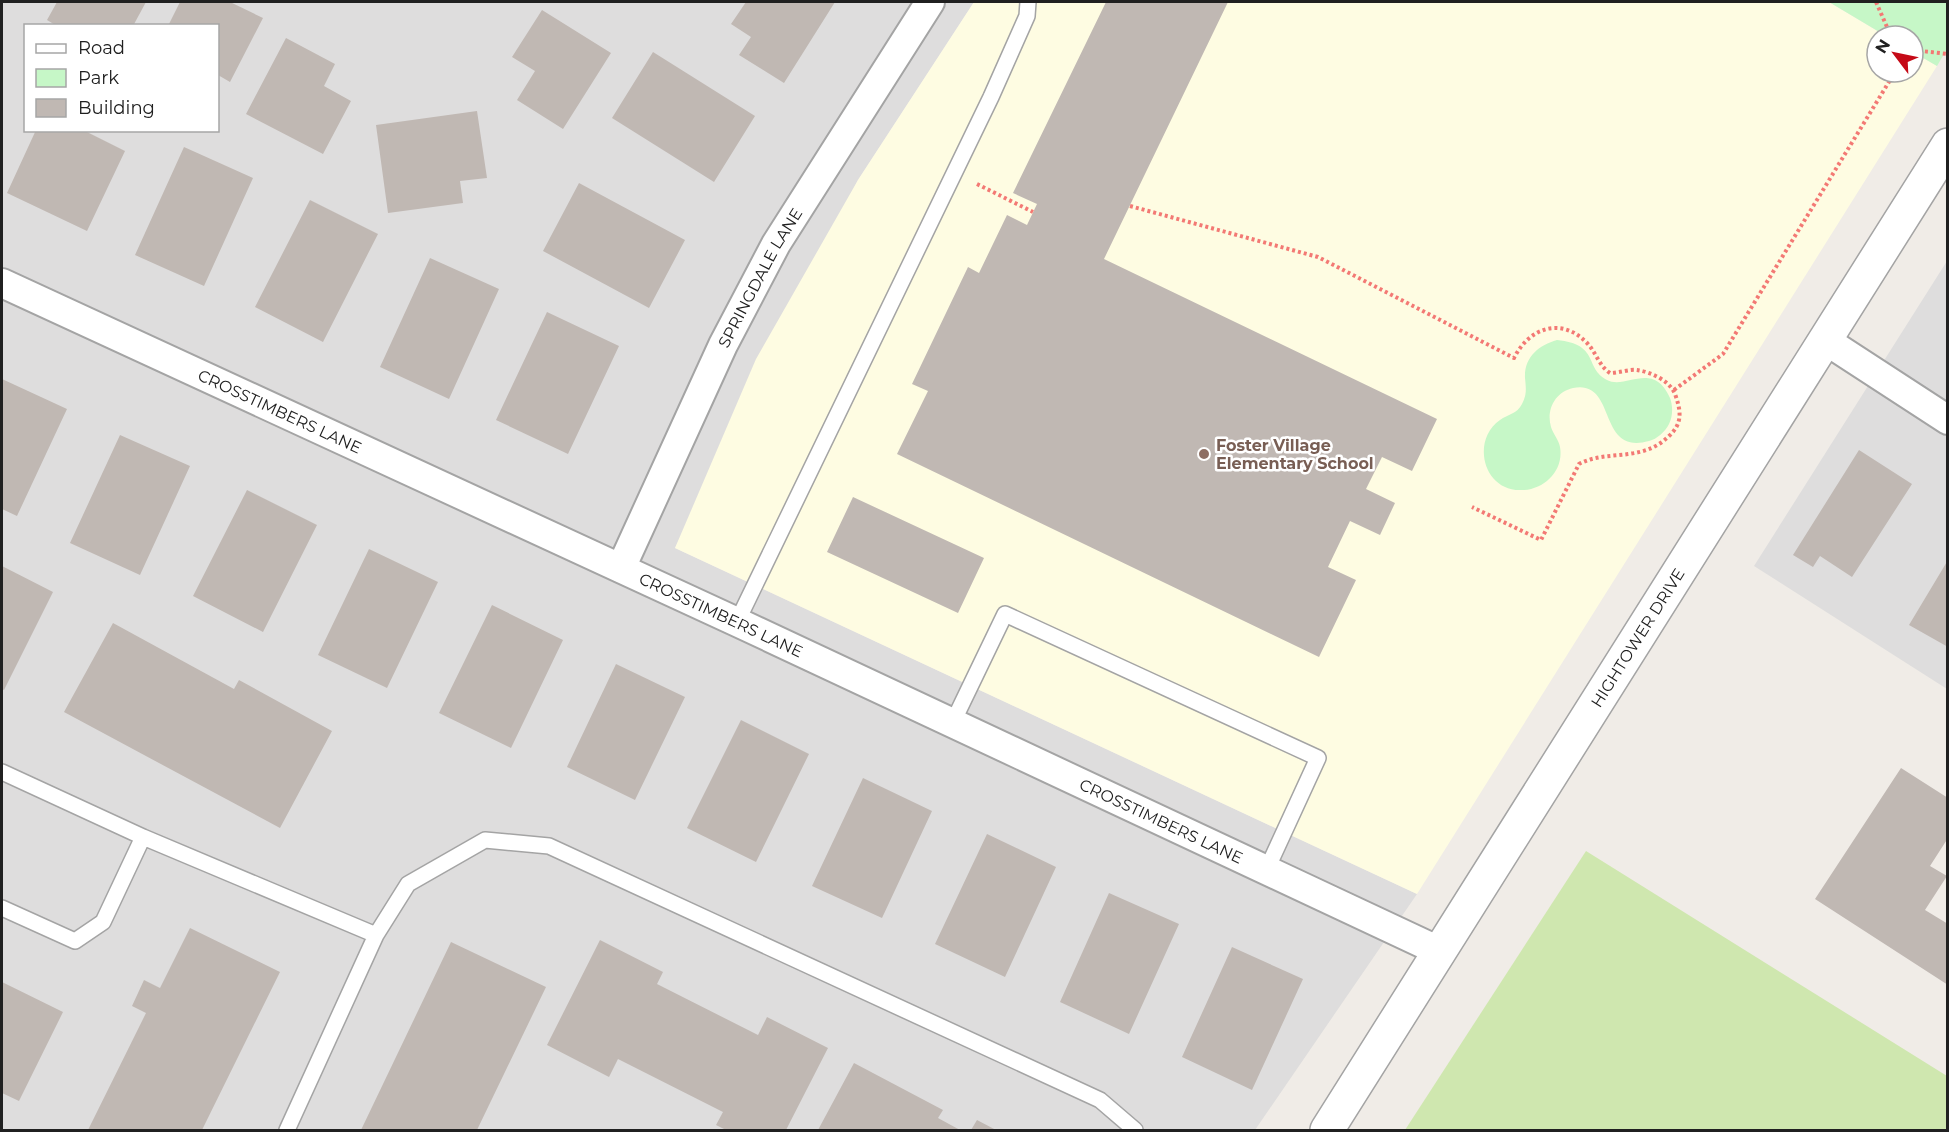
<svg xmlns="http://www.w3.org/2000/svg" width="1949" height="1132" font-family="Montserrat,sans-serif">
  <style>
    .residential { fill: #dedddd; fill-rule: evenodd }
    .education { fill: #fefce2 }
    .grass { fill: #cfe7af }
    .park { fill: #c6f7c7 }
    .building { fill: #c0b8b3 }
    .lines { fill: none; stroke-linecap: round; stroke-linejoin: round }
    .service-casing { stroke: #a4a4a4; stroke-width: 18 }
    .minor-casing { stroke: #a4a4a4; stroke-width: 32 }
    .tertiary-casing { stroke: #a4a4a4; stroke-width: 36 }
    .path { stroke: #f37974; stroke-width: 4; stroke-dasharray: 3 3; stroke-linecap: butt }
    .service { stroke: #fff; stroke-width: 15 }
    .minor { stroke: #fff; stroke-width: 28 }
    .tertiary { stroke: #fff; stroke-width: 33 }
    .education-dot { fill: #8d6e63; stroke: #fff; stroke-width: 2 }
    .labels { text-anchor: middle; stroke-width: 5; stroke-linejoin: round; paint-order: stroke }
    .street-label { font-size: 16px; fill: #202020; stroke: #fff }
    .education-label { font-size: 16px; font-weight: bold; fill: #785e54; stroke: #fff; text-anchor: start }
  </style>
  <rect width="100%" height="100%" fill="#f0ece7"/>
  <path class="residential" d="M 2,2 L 974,2 L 858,180 L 675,548 L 1417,894 L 1255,1130 L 2,1130 ZM 26,26 L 218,26 L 218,130 L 26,130 Z
    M 1947,261 L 1947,689 L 1754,566 Z"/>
  <path class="education" d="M 974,2 L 1829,2 L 1886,36 L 1877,36 L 1877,72 L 1913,72 L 1913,52 L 1937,66 L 1417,894 L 675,548 L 756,359 L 858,180 Z"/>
  <path class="grass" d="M 1586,851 L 1947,1076 L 1947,1130 L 1405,1130 Z"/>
  <path class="park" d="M 1829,2 L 1947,2 L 1947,49 L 1937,66 L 1913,52 L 1913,36 L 1886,36 Z
    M 1557,340 C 1600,344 1584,368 1607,380 C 1626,390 1653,360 1670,398 C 1673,406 1673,416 1669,424 C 1665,432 1657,439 1649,441 C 1596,456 1618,379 1573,388 C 1555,392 1546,410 1551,427 C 1553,434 1559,440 1560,447 C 1564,470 1545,489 1523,490 C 1484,493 1470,441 1500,420 C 1508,414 1517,414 1522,404 C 1527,395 1526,388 1525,378 C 1524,357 1539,345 1557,340 Z"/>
  <path class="building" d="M 57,2 L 146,2 L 133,26 L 57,26 L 47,20 Z
    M 180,2 L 230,2 L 263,18 L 230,82 L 218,75 L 218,26 L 168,26 Z
    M 746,2 L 835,2 L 784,83 L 739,55 L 751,37 L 731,24 Z
    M 1106,2 L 1228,2 L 1104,259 L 1437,419 L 1412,471 L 1382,457 L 1366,489 L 1395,503 L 1380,535 L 1350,521 L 1328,567 L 1356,580 L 1319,657 L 897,454 L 928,391 L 912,384 L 968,267 L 979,273 L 1007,215 L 1027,225 L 1037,204 L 1013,193 Z
    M 542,10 L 611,53 L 563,129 L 517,100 L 535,71 L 512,57 Z
    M 286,38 L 335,64 L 324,86 L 351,101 L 323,154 L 246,114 Z
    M 653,52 L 755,116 L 714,182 L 612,118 Z
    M 477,111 L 487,178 L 460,181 L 463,203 L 388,213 L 376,125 Z
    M 36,130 L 83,130 L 125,151 L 87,231 L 7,193 Z
    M 184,147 L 253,178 L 204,286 L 135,255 Z
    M 579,183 L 685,240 L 649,308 L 543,251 Z
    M 310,200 L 378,234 L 323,342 L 255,307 Z
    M 430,258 L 499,289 L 449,399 L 380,367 Z
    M 547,312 L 619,346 L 568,454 L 496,420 Z
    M 2,379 L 67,409 L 17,516 L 2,509 Z
    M 120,435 L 190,466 L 140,575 L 70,543 Z
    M 1859,450 L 1912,484 L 1852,577 L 1820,556 L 1813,567 L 1793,555 Z
    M 247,490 L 317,525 L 263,632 L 193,596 Z
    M 853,497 L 984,558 L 958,613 L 827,552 Z
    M 369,549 L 438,582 L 387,688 L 318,655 Z
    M 1948,560 L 1948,647 L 1909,625 Z
    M 2,566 L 53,592 L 4,690 L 2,689 Z
    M 492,605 L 563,640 L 511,748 L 439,713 Z
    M 113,623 L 234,689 L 239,680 L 332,731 L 280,828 L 64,712 Z
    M 616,664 L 685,697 L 635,800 L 567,767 Z
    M 741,720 L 809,754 L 756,862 L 687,828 Z
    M 1901,768 L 1948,798 L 1948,838 L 1930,866 L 1947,876 L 1925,910 L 1948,924 L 1948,985 L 1815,899 Z
    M 863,778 L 932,811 L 882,918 L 812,886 Z
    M 987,834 L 1056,867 L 1005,977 L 935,944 Z
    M 1109,893 L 1179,924 L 1129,1034 L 1060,1002 Z
    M 190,928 L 280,972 L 202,1130 L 88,1130 L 146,1013 L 132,1006 L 144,980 L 160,988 Z
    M 600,940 L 663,972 L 657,984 L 758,1035 L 767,1017 L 828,1048 L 786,1130 L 726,1130 L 716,1125 L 723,1112 L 618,1059 L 609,1077 L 547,1045 Z
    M 451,942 L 546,987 L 477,1130 L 361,1130 Z
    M 1232,947 L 1303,979 L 1252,1090 L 1182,1057 Z
    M 2,982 L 63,1012 L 19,1101 L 2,1093 Z
    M 854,1063 L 943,1110 L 938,1118 L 960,1130 L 818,1130 Z
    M 977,1120 L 996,1130 L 971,1130 Z"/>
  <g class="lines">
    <g class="service-casing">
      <path id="service" d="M 737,622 L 991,97 L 1027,16 L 1028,2
        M 953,722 L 1005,614 L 1318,758 L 1267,869
        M 2,772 L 143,837 L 376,935 L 408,884 L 485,840 L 549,846 L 1100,1100 L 1135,1130
        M 2,908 L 75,941 L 103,922 L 143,837
        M 287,1130 L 376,935"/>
    </g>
    <g class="minor-casing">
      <g id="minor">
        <path id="s1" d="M 2,283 L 737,622 L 1439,951"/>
        <path d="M 1825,340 L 1948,420"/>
        <path id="s2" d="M 621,568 L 723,345 L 776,244 L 930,2"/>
      </g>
    </g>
    <g class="tertiary-casing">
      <g id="tertiary">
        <path id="s3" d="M 1327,1130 L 1948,145"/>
      </g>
    </g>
    <path class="path" d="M 1876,2 L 1891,36
      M 1913,50 L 1948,54
      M 977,184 L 1033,212
      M 1130,206 L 1318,257 L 1514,358 C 1529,328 1561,316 1587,343 C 1596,352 1599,366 1610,373 C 1619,373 1629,369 1637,370 C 1651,372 1670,381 1675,394 C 1681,411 1683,423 1669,436 C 1642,463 1607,449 1579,464 L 1541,540 L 1472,507
      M 1674,390 L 1723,354 L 1895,72"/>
    <use href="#service" class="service"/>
    <use href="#minor" class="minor"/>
    <use href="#tertiary" class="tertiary"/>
  </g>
  <circle class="education-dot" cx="1204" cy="454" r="6"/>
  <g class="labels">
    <g class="street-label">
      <text dy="6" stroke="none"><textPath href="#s2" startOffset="322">SPRINGDALE LANE</textPath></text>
      <text dy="6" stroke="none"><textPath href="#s1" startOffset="306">CROSSTIMBERS LANE</textPath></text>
      <text dy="6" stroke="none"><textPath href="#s1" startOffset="792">CROSSTIMBERS LANE</textPath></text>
      <text dy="6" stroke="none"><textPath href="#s3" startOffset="582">HIGHTOWER DRIVE</textPath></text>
      <text dy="6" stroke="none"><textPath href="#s1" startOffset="1278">CROSSTIMBERS LANE</textPath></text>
    </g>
    <g class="education-label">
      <text x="1216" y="451">Foster Village<tspan x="1216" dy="18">Elementary School</tspan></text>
    </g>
  </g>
  <rect width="1949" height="1132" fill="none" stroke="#202020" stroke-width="6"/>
  <rect x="24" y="24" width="195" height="108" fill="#ffffff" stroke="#a6a6a6" stroke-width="1.5"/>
  <rect x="36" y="44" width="30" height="9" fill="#ffffff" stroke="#a6a6a6" stroke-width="1.5"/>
  <text x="78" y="54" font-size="18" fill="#202020">Road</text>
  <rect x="36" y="69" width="30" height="18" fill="#c6f7c7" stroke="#a6a6a6" stroke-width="1.5"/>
  <text x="78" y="84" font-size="18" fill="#202020">Park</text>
  <rect x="36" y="99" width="30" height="18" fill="#c0b8b3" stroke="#a6a6a6" stroke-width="1.5"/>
  <text x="78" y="114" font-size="18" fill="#202020">Building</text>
  <g transform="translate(1895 54) rotate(302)"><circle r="28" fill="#ffffff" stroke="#a6a6a6" stroke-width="1.5"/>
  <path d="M0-4.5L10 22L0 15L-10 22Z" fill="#c50a17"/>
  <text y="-9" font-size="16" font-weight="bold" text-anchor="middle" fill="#202020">N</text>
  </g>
</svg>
